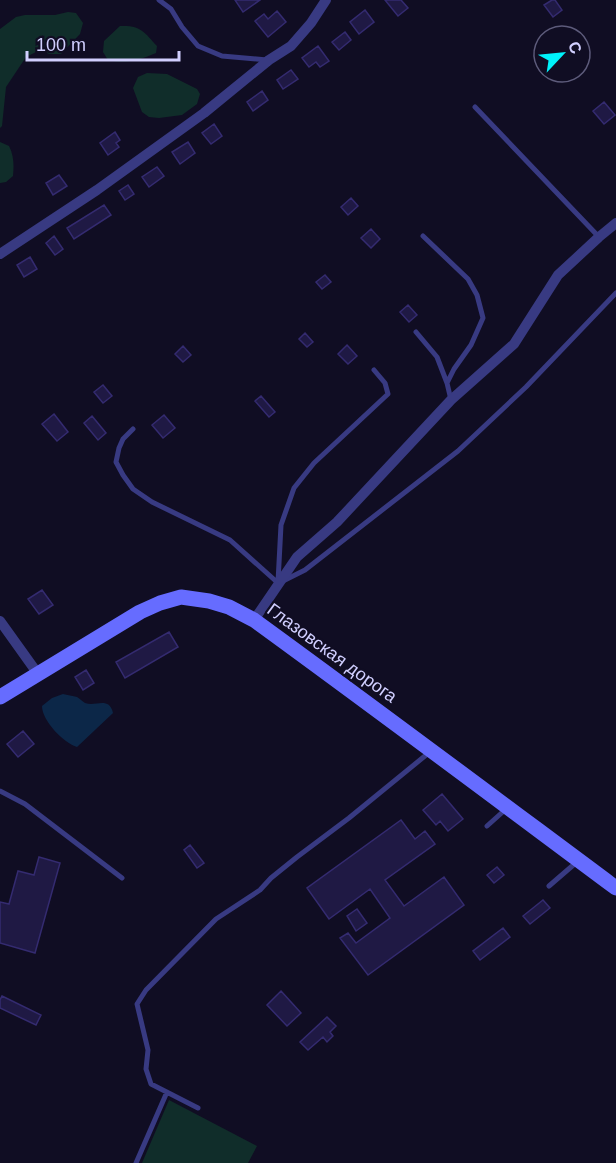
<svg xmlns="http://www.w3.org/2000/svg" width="616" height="1163" font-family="Arial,sans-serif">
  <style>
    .green { fill: #102d2a }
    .water { fill: #0c2748 }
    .building { fill: #1f1944; stroke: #342b70; stroke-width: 1.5 }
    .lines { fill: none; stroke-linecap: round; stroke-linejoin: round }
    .lane { stroke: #383a82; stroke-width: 5 }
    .street { stroke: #383a82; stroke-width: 10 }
    .secondary { stroke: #666cff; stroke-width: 15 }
    .labels { text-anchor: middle; stroke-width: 4.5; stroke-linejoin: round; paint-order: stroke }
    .street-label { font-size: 18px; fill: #d1cfff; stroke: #100d23 }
  </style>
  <rect width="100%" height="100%" fill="#100d23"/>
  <path class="green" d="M 68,12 L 76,13 L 83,23 L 80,34 L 61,54 L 49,54 L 40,50 L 26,57 L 6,87 L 2,126 L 0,128 L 0,29 L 16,17 L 25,15 L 55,15 Z
    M 120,26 C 141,25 144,32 157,46 L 156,53 C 140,60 125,64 108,60 L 103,52 L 104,41 Z
    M 147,73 L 167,74 L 197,89 L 200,94 L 197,104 L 182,115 L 159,118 L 149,117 L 142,112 L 133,88 L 138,77 Z
    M 0,142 L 9,146 C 14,156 14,165 13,176 L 6,182 L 0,183 Z
    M 169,1100 L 257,1146 L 248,1163 L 142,1163 Z"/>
  <path class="water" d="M 63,694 C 67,695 73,696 77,697 C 80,699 82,701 85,703 C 96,707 109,696 113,713 L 77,747 C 64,743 42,721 42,706 L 52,698 Z"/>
  <path class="building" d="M 235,0 L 260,0 L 243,12 Z
    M 385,0 L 401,0 L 408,8 L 398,16 Z
    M 552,0 L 555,0 L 562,10 L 553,17 L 544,5 Z
    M 365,10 L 374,22 L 359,34 L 350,22 Z
    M 277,11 L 286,22 L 268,37 L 255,21 L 264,14 L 268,19 Z
    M 345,32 L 351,40 L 339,50 L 332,42 Z
    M 318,46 L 329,61 L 320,67 L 316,62 L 309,67 L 302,58 Z
    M 291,70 L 298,79 L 283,89 L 277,80 Z
    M 262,91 L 268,100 L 253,111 L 247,102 Z
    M 604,102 L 615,115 L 604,124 L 593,111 Z
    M 214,124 L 222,136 L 211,144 L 202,133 Z
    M 115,132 L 120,140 L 116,143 L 119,147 L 108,155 L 100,143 Z
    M 188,142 L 195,153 L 180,164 L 172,152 Z
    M 157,167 L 164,176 L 149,187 L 142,177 Z
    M 59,175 L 67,186 L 53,195 L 46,183 Z
    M 128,185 L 134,194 L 125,200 L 119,191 Z
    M 351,198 L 358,206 L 348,215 L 341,207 Z
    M 104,205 L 111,215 L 74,239 L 67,228 Z
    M 371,229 L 380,239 L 371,248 L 361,238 Z
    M 54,236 L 63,249 L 55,255 L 46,243 Z
    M 30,257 L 37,269 L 24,277 L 17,265 Z
    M 325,275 L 331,282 L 322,289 L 316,282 Z
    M 408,305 L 417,315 L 409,322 L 400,312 Z
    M 305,333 L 313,342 L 307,347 L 299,339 Z
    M 347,345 L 357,356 L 348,364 L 338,354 Z
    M 183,346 L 191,355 L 183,362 L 175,354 Z
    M 103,385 L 112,396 L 103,403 L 94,392 Z
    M 261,396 L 275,412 L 269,417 L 255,401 Z
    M 54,414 L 68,432 L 57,441 L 42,424 Z
    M 164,415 L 175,428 L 163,438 L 152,425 Z
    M 92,416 L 106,433 L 98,440 L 84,423 Z
    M 42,590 L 53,605 L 39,614 L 28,599 Z
    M 169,632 L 178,647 L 125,678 L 116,662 Z
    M 86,670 L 94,683 L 83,690 L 75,677 Z
    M 23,731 L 34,744 L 18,757 L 7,744 Z
    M 442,794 L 463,819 L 448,831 L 440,821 L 436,825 L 423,810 Z
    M 401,820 L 415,839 L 425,831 L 435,844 L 385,880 L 404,906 L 444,877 L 464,905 L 368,975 L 340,938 L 348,933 L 356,943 L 390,918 L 370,889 L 329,919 L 307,888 Z
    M 190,845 L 204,863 L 197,868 L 184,850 Z
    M 39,857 L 60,863 L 35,953 L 0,943 L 0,902 L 9,904 L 18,871 L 34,875 Z
    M 497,867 L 504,875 L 494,883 L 487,875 Z
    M 543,900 L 550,908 L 530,924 L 523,916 Z
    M 357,909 L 367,923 L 356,931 L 347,916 Z
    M 503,928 L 510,937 L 480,960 L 473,951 Z
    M 281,991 L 301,1013 L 287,1026 L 267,1005 Z
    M 2,996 L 41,1015 L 36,1025 L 0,1008 L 0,1000 Z
    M 327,1017 L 336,1026 L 330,1032 L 333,1036 L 327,1042 L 323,1037 L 308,1050 L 300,1042 Z"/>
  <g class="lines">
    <path class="lane" d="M 159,0 L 171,9 L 182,27 L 198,46 L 222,56 L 267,60
      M 475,107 L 599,237
      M 423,236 L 468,279 L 477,295 L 483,318 L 471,345 L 454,369 L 447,383 L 451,400
      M 416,332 L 437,357 L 447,383
      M 133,429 L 123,439 L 119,448 L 116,462 L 123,475 L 133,489 L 152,502 L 230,540 L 278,583
      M 285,580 L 305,570 L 458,451 L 526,387 L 616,293
      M 278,582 L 281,525 L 294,488 L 314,463 L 388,394 L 385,383 L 374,370
      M 0,791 L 25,804 L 122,878
      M 487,826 L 506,809
      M 549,886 L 578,861
      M 198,1108 L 151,1084 L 146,1069 L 148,1050 L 137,1004 L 146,990 L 216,919 L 260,890 L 271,878 L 297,857 L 349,818 L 431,751
      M 136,1163 L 167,1092"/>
    <path class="street" d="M 0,254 L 97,190 L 204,113 L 269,60 L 291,46 L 311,23 L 326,0
      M 254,620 L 297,557 L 337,522 L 451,400 L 514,344 L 558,275 L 599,237 L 616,223
      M 0,621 L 38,674"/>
    <path class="secondary" d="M 0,697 L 140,612 L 160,603 L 181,597 L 209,601 L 229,607 L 254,620 C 375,708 495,798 616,888"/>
  </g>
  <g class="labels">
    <g class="street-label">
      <text transform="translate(332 653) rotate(36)" y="6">Глазовская дорога</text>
    </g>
  </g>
  <g transform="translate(562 54) rotate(64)"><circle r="28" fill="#100d23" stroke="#5d5b7b" stroke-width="1.5"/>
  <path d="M0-4.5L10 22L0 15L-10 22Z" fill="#00f2fa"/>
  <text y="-9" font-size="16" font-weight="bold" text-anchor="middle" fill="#d1cfff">С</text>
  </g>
  <path d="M27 51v9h152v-9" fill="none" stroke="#d1cfff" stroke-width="3"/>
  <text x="36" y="51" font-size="18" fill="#d1cfff" stroke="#100d23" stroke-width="4.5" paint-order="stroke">100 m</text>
</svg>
